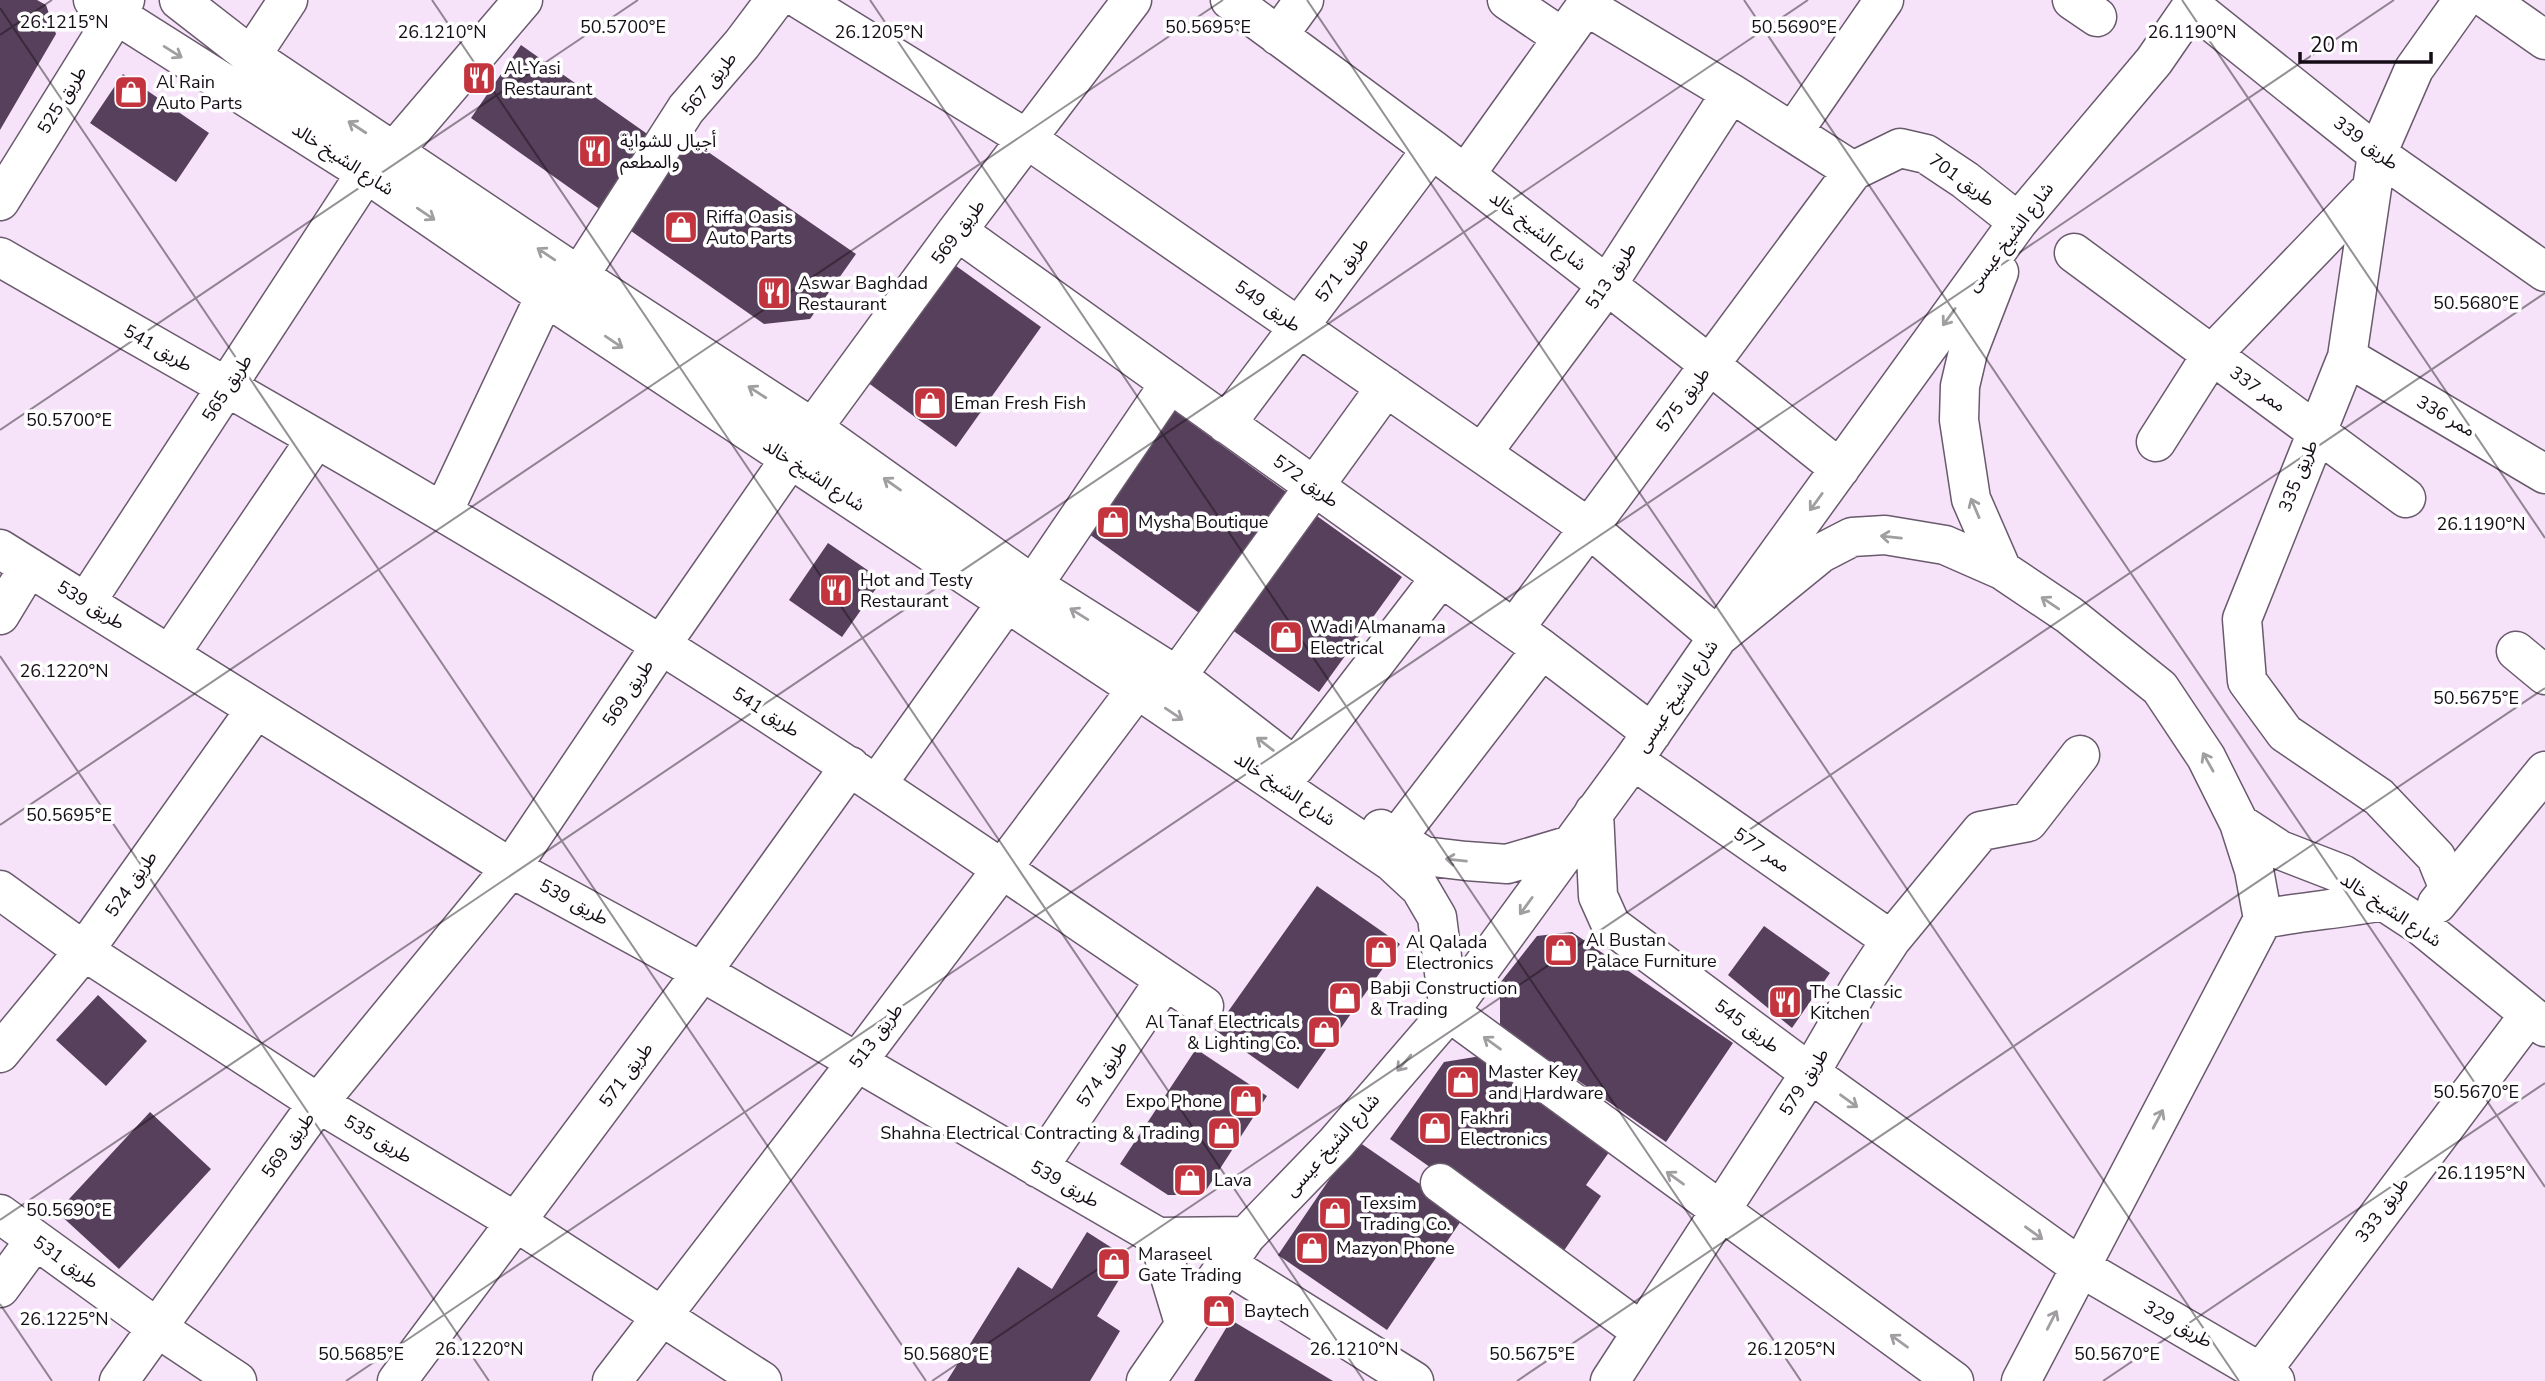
<svg xmlns="http://www.w3.org/2000/svg" width="2545" height="1381" font-family="'Nunito Sans','Noto Sans Arabic',sans-serif">
  <style>
    .building { fill: #57405b }
    .lines { fill: none; stroke-linecap: round; stroke-linejoin: round }
    .minor-casing { stroke: #6a5a6d; stroke-width: 41 }
    .minor { stroke: #fff; stroke-width: 38 }
    .oneway { stroke: #a19ea1 }
    .ticks { fill: none; stroke: #140d15; stroke-width: 2; stroke-opacity: 0.45 }
    .labels { text-anchor: middle; stroke-width: 7; stroke-linejoin: round; paint-order: stroke }
    .poi-label { font-size: 18px; fill: #140d15; stroke: #fff; text-anchor: start }
    .street-label { font-size: 18px; fill: #140d15; stroke: #fff }
    .ticks-label { font-size: 18px; text-anchor: middle; fill: #140d15; stroke: #fff; stroke-width: 7; stroke-linejoin: round; paint-order: stroke }
  </style>
  <rect width="100%" height="100%" fill="#f6e3f9"/>
  <path class="building" d="M 0,0 L 37,0 L 46,5 L 56,34 L 0,130 Z
    M 521,45 L 653,138 L 601,210 L 471,118 Z
    M 123,74 L 209,133 L 176,182 L 90,123 Z
    M 682,134 L 856,254 L 810,319 L 764,324 L 621,224 Z
    M 952,263 L 1041,327 L 956,447 L 867,382 Z
    M 1169,407 L 1289,494 L 1202,615 L 1082,529 Z
    M 1303,506 L 1402,577 L 1319,692 L 1221,622 Z
    M 828,543 L 882,580 L 842,637 L 789,600 Z
    M 1317,886 L 1400,944 L 1298,1089 L 1215,1030 Z
    M 1764,926 L 1830,973 L 1792,1028 L 1728,975 Z
    M 1572,932 L 1733,1043 L 1666,1142 L 1500,1026 L 1500,983 L 1537,936 Z
    M 98,995 L 147,1041 L 106,1086 L 56,1040 Z
    M 1196,1049 L 1267,1096 L 1203,1195 L 1168,1195 L 1120,1164 Z
    M 1481,1056 L 1612,1148 L 1586,1185 L 1601,1196 L 1559,1258 L 1390,1139 L 1444,1062 Z
    M 150,1112 L 211,1169 L 119,1269 L 57,1212 Z
    M 1356,1140 L 1465,1215 L 1387,1330 L 1278,1255 Z
    M 1087,1232 L 1131,1260 L 1097,1316 L 1120,1331 L 1090,1381 L 947,1381 L 1018,1267 L 1052,1289 Z
    M 1231,1320 L 1333,1381 L 1194,1381 Z"/>
  <g class="lines">
    <g class="minor-casing">
      <path id="minor" d="M 93,0 L 366,173 L 545,296 L 1137,689 L 1392,862 L 1420,888 L 1437,917 L 1449,1012
        M 179,0 L 251,56 L 579,276 L 814,429 L 1033,585 L 1177,676 L 1295,767
        M 801,0 L 1027,139 L 1588,527 L 1718,637 L 1821,553 L 1852,537 L 1885,535 L 1945,545 L 2002,570 L 2069,615 L 2160,688 L 2206,757 L 2239,823 L 2254,870 L 2263,919 L 2021,1381
        M 1230,0 L 1432,149 L 1710,365 L 1840,469
        M 1507,0 L 1563,38
        M 2072,0 L 2097,17
        M 2488,0 L 2545,40
        M 1586,6 L 1731,93 L 1853,171 L 1900,148 L 1926,154 L 1965,180 L 2018,222
        M 2192,6 L 2377,154 L 2545,272
        M 1278,36 L 1304,0
        M 251,56 L 288,0
        M 1793,132 L 1884,0
        M 394,151 L 523,0
        M 1465,175 L 1590,0
        M 0,201 L 125,0
        M 957,231 L 1542,649 L 1652,733
        M 2074,253 L 2406,498
        M 0,257 C 222,385 447,510 664,647 C 847,762 1025,885 1204,1006
        M 1999,272 L 1968,352 L 1960,386 L 1959,420 L 1971,499 L 2002,570
        M 579,276 L 686,109 L 742,44 L 775,0
        M 2347,357 L 2545,474
        M 1226,424 L 1432,149
        M 2156,442 L 2212,354 L 2371,189
        M 1482,453 L 1607,285 L 1731,93
        M 443,512 L 545,296
        M 0,549 L 511,868 L 702,972 L 1158,1237 L 1246,1236
        M 1033,585 L 1170,383
        M 86,602 L 366,173
        M 0,615 L 29,567
        M 1514,629 L 1853,171
        M 2516,651 L 2545,675
        M 170,654 L 316,439
        M 1177,676 L 1386,387
        M 1633,760 L 1891,940
        M 1295,767 L 1441,577
        M 877,784 L 1007,602
        M 1594,812 L 1598,896 L 1611,925 L 1810,1073 L 2080,1267 L 2275,1381
        M 2239,823 L 2280,850 L 2342,874 L 2420,925 L 2545,1027
        M 1381,829 L 1424,856 L 1466,861 L 1507,864 L 1571,845
        M 1395,840 L 1542,649
        M 2449,889 L 2436,857 L 2379,797 L 2285,733 L 2247,681 L 2242,619 L 2347,357 L 2377,154 L 2414,69 L 2463,0
        M 0,890 L 84,951 L 318,1103 L 516,1222 L 762,1381
        M 2437,904 L 2545,771
        M 2263,919 C 2303,911 2342,909 2382,901
        M 1449,1012 L 1954,1381
        M 0,1053 L 84,951 L 256,709
        M 1038,1168 L 1165,980
        M 1440,1183 L 1642,1332
        M 0,1214 L 156,1327 L 237,1381
        M 1158,1237 L 1184,1323
        M 1228,1265 L 1414,1381
        M 0,1288 L 35,1240
        M 2261,1372 L 2529,1015
        M 119,1381 L 318,1103 L 511,868 L 661,645 L 790,459 L 957,231 L 1132,0
        M 397,1381 L 702,972 L 850,766
        M 612,1381 L 857,1062 L 1137,689
        M 1146,1381 L 1246,1236 L 1336,1143 L 1449,1012 L 1633,760 L 1718,637 L 2018,222 L 2154,61 L 2196,0
        M 1610,1381 L 1810,1073 L 1860,987 L 1891,940 L 1981,831 L 2028,822 L 2080,755"/>
    </g>
    <use href="#minor" class="minor"/>
  </g>
  <defs><path id="oneway-shaft" d="M-6 0H5M1.5-3L5.5 0L1.5 3" fill="none" stroke-width="1.6" stroke-linecap="round" stroke-linejoin="round" transform="scale(1.75)"/></defs>
  <g class="oneway">
    <use href="#oneway-shaft" transform="translate(173 52) rotate(32)"/>
    <use href="#oneway-shaft" transform="translate(357 127) rotate(-147)"/>
    <use href="#oneway-shaft" transform="translate(426 214) rotate(34)"/>
    <use href="#oneway-shaft" transform="translate(546 254) rotate(-146)"/>
    <use href="#oneway-shaft" transform="translate(1949 317) rotate(126)"/>
    <use href="#oneway-shaft" transform="translate(614 342) rotate(34)"/>
    <use href="#oneway-shaft" transform="translate(757 392) rotate(-147)"/>
    <use href="#oneway-shaft" transform="translate(892 484) rotate(-145)"/>
    <use href="#oneway-shaft" transform="translate(1816 502) rotate(126)"/>
    <use href="#oneway-shaft" transform="translate(1975 508) rotate(-113)"/>
    <use href="#oneway-shaft" transform="translate(1891 537) rotate(-174)"/>
    <use href="#oneway-shaft" transform="translate(2050 603) rotate(-146)"/>
    <use href="#oneway-shaft" transform="translate(1079 614) rotate(-148)"/>
    <use href="#oneway-shaft" transform="translate(1174 714) rotate(34)"/>
    <use href="#oneway-shaft" transform="translate(1265 744) rotate(-142)"/>
    <use href="#oneway-shaft" transform="translate(2208 762) rotate(-119)"/>
    <use href="#oneway-shaft" transform="translate(1456 860) rotate(-174)"/>
    <use href="#oneway-shaft" transform="translate(1526 906) rotate(126)"/>
    <use href="#oneway-shaft" transform="translate(1492 1043) rotate(-144)"/>
    <use href="#oneway-shaft" transform="translate(1404 1063) rotate(131)"/>
    <use href="#oneway-shaft" transform="translate(1849 1101) rotate(36)"/>
    <use href="#oneway-shaft" transform="translate(2158 1119) rotate(-62)"/>
    <use href="#oneway-shaft" transform="translate(1675 1178) rotate(-144)"/>
    <use href="#oneway-shaft" transform="translate(2034 1233) rotate(36)"/>
    <use href="#oneway-shaft" transform="translate(2052 1320) rotate(-63)"/>
    <use href="#oneway-shaft" transform="translate(1899 1341) rotate(-144)"/>
  </g>
  <path class="ticks" d="M 432,0 L 1364,1381M 870,0 L 1801,1381M 1307,0 L 2239,1381M 1744,0 L 2545,1187M 2182,0 L 2545,538M 0,8 L 926,1381M 0,35 L 52,0M 0,430 L 638,0M 0,656 L 489,1381M 0,825 L 1223,0M 0,1220 L 1808,0M 0,1304 L 52,1381M 346,1381 L 2394,0M 932,1381 L 2545,293M 1517,1381 L 2545,688M 2103,1381 L 2545,1083"/>
  <defs>
    <g id="restaurant-square" transform="scale(1.75)"><rect x="-9" y="-9" width="18" height="18" rx="4" fill="#c4343f" stroke="#fff"/><path d="M-5-6h1v4h1v-4h1v4h1v-4h1v5L-1.5 .5V6h-2V.5L-5-1ZM5-6V6H3V1.5H1.5Q1.5-4 5-6Z" fill="#fff"/></g>
    <g id="shop-square" transform="scale(1.75)"><rect x="-9" y="-9" width="18" height="18" rx="4" fill="#c4343f" stroke="#fff"/><path d="M-5-2.5h2.3a2.7 3.5 0 0 1 5.4 0H5L5.5 6h-11ZM-1.5-2.5h3a1.5 2.3 0 0 0-3 0Z" fill="#fff"/></g>
  </defs>
  <g fill-rule="evenodd">
    <use href="#restaurant-square" x="479" y="78"/>
    <use href="#shop-square" x="131" y="92"/>
    <use href="#restaurant-square" x="595" y="151"/>
    <use href="#shop-square" x="681" y="227"/>
    <use href="#restaurant-square" x="774" y="293"/>
    <use href="#shop-square" x="930" y="403"/>
    <use href="#shop-square" x="1113" y="522"/>
    <use href="#restaurant-square" x="836" y="590"/>
    <use href="#shop-square" x="1286" y="637"/>
    <use href="#shop-square" x="1561" y="950"/>
    <use href="#shop-square" x="1381" y="952"/>
    <use href="#shop-square" x="1345" y="998"/>
    <use href="#restaurant-square" x="1785" y="1002"/>
    <use href="#shop-square" x="1324" y="1032"/>
    <use href="#shop-square" x="1463" y="1082"/>
    <use href="#shop-square" x="1246" y="1101"/>
    <use href="#shop-square" x="1435" y="1128"/>
    <use href="#shop-square" x="1224" y="1133"/>
    <use href="#shop-square" x="1190" y="1180"/>
    <use href="#shop-square" x="1335" y="1213"/>
    <use href="#shop-square" x="1312" y="1248"/>
    <use href="#shop-square" x="1114" y="1264"/>
    <use href="#shop-square" x="1219" y="1311"/>
  </g>
  <g class="labels">
    <g class="poi-label">
      <text x="504" y="74">Al-Yasi<tspan x="504" dy="21">Restaurant</tspan></text>
      <text x="156" y="88">Al Rain<tspan x="156" dy="21">Auto Parts</tspan></text>
      <text x="620" y="147">أجيال للشواية<tspan x="620" dy="21">والمطعم</tspan></text>
      <text x="706" y="223">Riffa Oasis<tspan x="706" dy="21">Auto Parts</tspan></text>
      <text x="798" y="289">Aswar Baghdad<tspan x="798" dy="21">Restaurant</tspan></text>
      <text x="954" y="409">Eman Fresh Fish</text>
      <text x="1138" y="528">Mysha Boutique</text>
      <text x="860" y="586">Hot and Testy<tspan x="860" dy="21">Restaurant</tspan></text>
      <text x="1310" y="633">Wadi Almanama<tspan x="1310" dy="21">Electrical</tspan></text>
      <text x="1586" y="946">Al Bustan<tspan x="1586" dy="21">Palace Furniture</tspan></text>
      <text x="1406" y="948">Al Qalada<tspan x="1406" dy="21">Electronics</tspan></text>
      <text x="1370" y="994">Babji Construction<tspan x="1370" dy="21">&amp; Trading</tspan></text>
      <text x="1810" y="998">The Classic<tspan x="1810" dy="21">Kitchen</tspan></text>
      <text x="1300" y="1028" text-anchor="end">Al Tanaf Electricals<tspan x="1300" dy="21">&amp; Lighting Co.</tspan></text>
      <text x="1488" y="1078">Master Key<tspan x="1488" dy="21">and Hardware</tspan></text>
      <text x="1222" y="1107" text-anchor="end">Expo Phone</text>
      <text x="1460" y="1124">Fakhri<tspan x="1460" dy="21">Electronics</tspan></text>
      <text x="1200" y="1139" text-anchor="end">Shahna Electrical Contracting &amp; Trading</text>
      <text x="1214" y="1186">Lava</text>
      <text x="1360" y="1209">Texsim<tspan x="1360" dy="21">Trading Co.</tspan></text>
      <text x="1336" y="1254">Mazyon Phone</text>
      <text x="1138" y="1260">Maraseel<tspan x="1138" dy="21">Gate Trading</tspan></text>
      <text x="1244" y="1317">Baytech</text>
    </g>
    <g class="street-label">
      <text transform="translate(709 84) rotate(-51)" y="6">طريق 567</text>
      <text transform="translate(62 100) rotate(-58)" y="6">طريق 525</text>
      <text transform="translate(2366 143) rotate(37)" y="6">طريق 339</text>
      <text transform="translate(343 159) rotate(33)" y="6">شارع الشيخ خالد</text>
      <text transform="translate(1962 180) rotate(36)" y="6">طريق 701</text>
      <text transform="translate(1538 231) rotate(38)" y="6">شارع الشيخ خالد</text>
      <text transform="translate(958 232) rotate(-53)" y="6">طريق 569</text>
      <text transform="translate(2010 237) rotate(-53)" y="6">شارع الشيخ عيسى</text>
      <text transform="translate(1342 270) rotate(-53)" y="6">طريق 571</text>
      <text transform="translate(1611 276) rotate(-56)" y="6">طريق 513</text>
      <text transform="translate(1268 306) rotate(35)" y="6">طريق 549</text>
      <text transform="translate(158 348) rotate(30)" y="6">طريق 541</text>
      <text transform="translate(227 388) rotate(-57)" y="6">طريق 565</text>
      <text transform="translate(2258 389) rotate(36)" y="6">ممر 337</text>
      <text transform="translate(1683 400) rotate(-53)" y="6">طريق 575</text>
      <text transform="translate(2446 416) rotate(30)" y="6">ممر 336</text>
      <text transform="translate(814 475) rotate(33)" y="6">شارع الشيخ خالد</text>
      <text transform="translate(2298 476) rotate(-68)" y="6">طريق 335</text>
      <text transform="translate(1306 481) rotate(36)" y="6">طريق 572</text>
      <text transform="translate(91 605) rotate(32)" y="6">طريق 539</text>
      <text transform="translate(628 693) rotate(-56)" y="6">طريق 569</text>
      <text transform="translate(1677 696) rotate(-56)" y="6">شارع الشيخ عيسى</text>
      <text transform="translate(766 712) rotate(33)" y="6">طريق 541</text>
      <text transform="translate(1285 789) rotate(34)" y="6">شارع الشيخ خالد</text>
      <text transform="translate(1762 850) rotate(35)" y="6">ممر 577</text>
      <text transform="translate(131 884) rotate(-55)" y="6">طريق 524</text>
      <text transform="translate(574 902) rotate(29)" y="6">طريق 539</text>
      <text transform="translate(2391 910) rotate(34)" y="6">شارع الشيخ خالد</text>
      <text transform="translate(1747 1026) rotate(37)" y="6">طريق 545</text>
      <text transform="translate(876 1036) rotate(-53)" y="6">طريق 513</text>
      <text transform="translate(1102 1074) rotate(-56)" y="6">طريق 574</text>
      <text transform="translate(626 1075) rotate(-53)" y="6">طريق 571</text>
      <text transform="translate(1804 1082) rotate(-58)" y="6">طريق 579</text>
      <text transform="translate(378 1139) rotate(31)" y="6">طريق 535</text>
      <text transform="translate(288 1145) rotate(-54)" y="6">طريق 569</text>
      <text transform="translate(1332 1145) rotate(-48)" y="6">شارع الشيخ عيسى</text>
      <text transform="translate(1065 1184) rotate(30)" y="6">طريق 539</text>
      <text transform="translate(2382 1210) rotate(-53)" y="6">طريق 333</text>
      <text transform="translate(66 1262) rotate(36)" y="6">طريق 531</text>
      <text transform="translate(2178 1324) rotate(30)" y="6">طريق 329</text>
    </g>
  </g>
  <g class="ticks-label">
    <text x="64" y="28">26.1215°N</text>
    <text x="623" y="33">50.5700°E</text>
    <text x="1208" y="33">50.5695°E</text>
    <text x="1794" y="33">50.5690°E</text>
    <text x="442" y="38">26.1210°N</text>
    <text x="879" y="38">26.1205°N</text>
    <text x="2192" y="38">26.1190°N</text>
    <text x="2476" y="309">50.5680°E</text>
    <text x="69" y="426">50.5700°E</text>
    <text x="2481" y="530">26.1190°N</text>
    <text x="64" y="677">26.1220°N</text>
    <text x="2476" y="704">50.5675°E</text>
    <text x="69" y="821">50.5695°E</text>
    <text x="2476" y="1098">50.5670°E</text>
    <text x="2481" y="1179">26.1195°N</text>
    <text x="69" y="1216">50.5690°E</text>
    <text x="64" y="1325">26.1225°N</text>
    <text x="479" y="1355">26.1220°N</text>
    <text x="1354" y="1355">26.1210°N</text>
    <text x="1791" y="1355">26.1205°N</text>
    <text x="361" y="1360">50.5685°E</text>
    <text x="946" y="1360">50.5680°E</text>
    <text x="1532" y="1360">50.5675°E</text>
    <text x="2117" y="1360">50.5670°E</text>
  </g>
  <path d="M2300 52v10h131v-10" fill="none" stroke="#140d15" stroke-width="3.5"/>
  <text x="2310" y="52" font-size="21" fill="#140d15" stroke="#ffffff" stroke-width="5" paint-order="stroke">20 m</text>
</svg>
